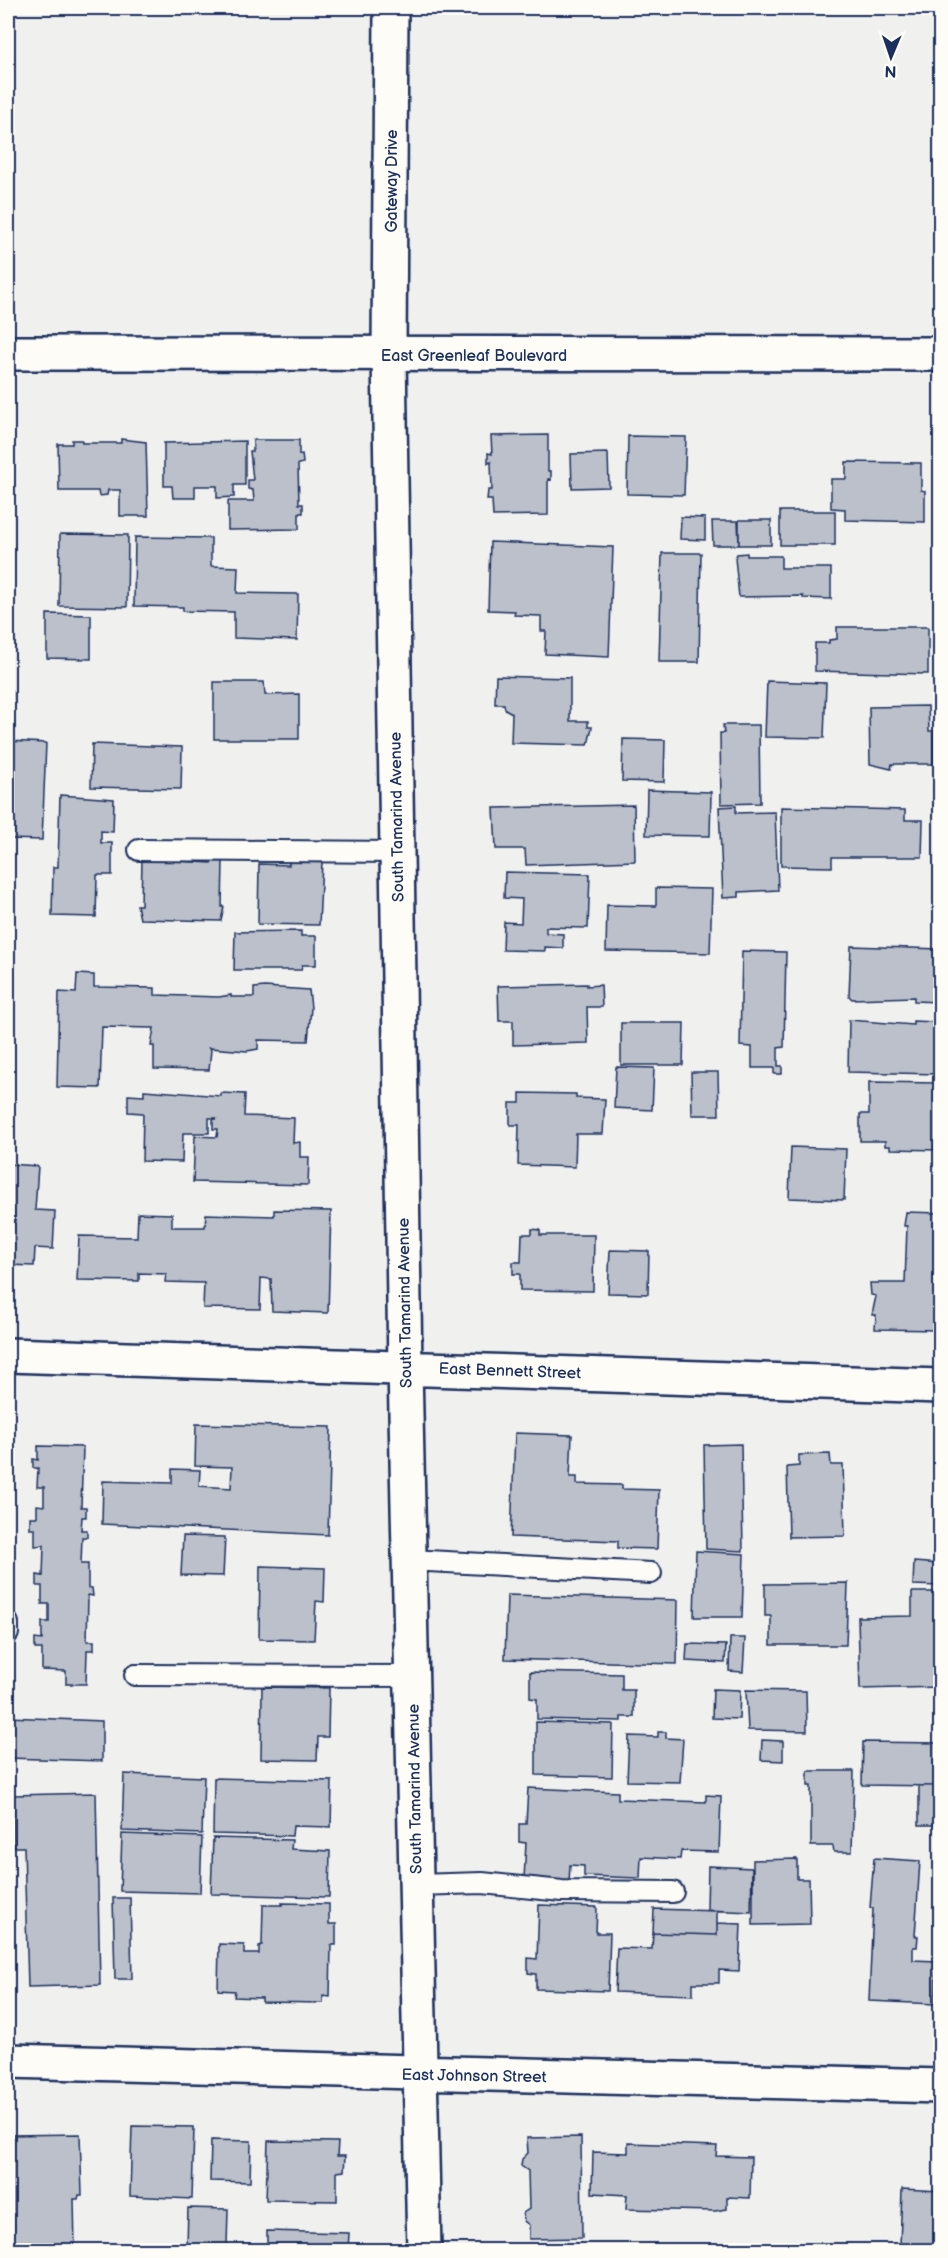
<svg xmlns="http://www.w3.org/2000/svg" width="948" height="2258" font-family="'Balsamiq Sans',sans-serif">
  <style>
    .building { fill: #bbc0ca; stroke: #1b2f5e; stroke-width: 1.5 }
    .lines { fill: none; stroke-linecap: round; stroke-linejoin: round }
    .service-casing { stroke: #1b2f5e; stroke-width: 24 }
    .minor-casing { stroke: #1b2f5e; stroke-width: 38 }
    .tertiary-casing { stroke: #1b2f5e; stroke-width: 38 }
    .service { stroke: #fdfcf7; stroke-width: 20 }
    .minor { stroke: #fdfcf7; stroke-width: 33 }
    .tertiary { stroke: #fdfcf7; stroke-width: 33 }
    .labels { text-anchor: middle; stroke-width: 4.5; stroke-linejoin: round; paint-order: stroke }
    .street-label { font-size: 16px; fill: #1b2f5e; stroke: #fdfcf7 }
  </style>
  <rect width="100%" height="100%" fill="#f0f0ee"/>
  <filter id="ink" filterUnits="userSpaceOnUse"><feTurbulence type="fractalNoise" baseFrequency=".0167" numOctaves="2"/><feDisplacementMap in="SourceGraphic" scale="12" xChannelSelector="R" yChannelSelector="G"/><feConvolveMatrix kernelMatrix="1 2 1 2 8 2 1 2 1" color-interpolation-filters="sRGB"/></filter>
  <g filter="url(#ink)">
    <path class="building" d="M 548,435 L 548,471 L 551,471 L 551,480 L 548,479 L 548,515 L 493,516 L 492,500 L 487,500 L 488,490 L 492,490 L 491,462 L 488,463 L 488,453 L 492,454 L 491,436 Z
      M 628,436 L 686,437 L 684,495 L 627,494 Z
      M 121,439 L 146,442 L 148,516 L 120,516 L 120,490 L 108,490 L 107,495 L 99,496 L 98,491 L 59,491 L 58,444 L 72,444 L 72,440 L 82,440 L 82,443 L 121,443 Z
      M 253,440 L 299,440 L 299,455 L 302,454 L 303,463 L 298,464 L 299,504 L 303,504 L 303,513 L 299,513 L 299,529 L 228,530 L 228,501 L 254,501 L 253,490 L 248,489 L 248,480 L 253,480 L 250,451 L 253,451 Z
      M 245,441 L 245,485 L 234,485 L 234,497 L 217,498 L 217,486 L 195,486 L 195,498 L 173,498 L 172,486 L 164,486 L 164,443 Z
      M 608,453 L 609,487 L 572,488 L 571,454 Z
      M 846,462 L 921,463 L 921,490 L 925,491 L 925,522 L 845,520 L 845,509 L 831,508 L 831,479 L 846,479 Z
      M 780,511 L 835,511 L 835,545 L 780,545 Z
      M 681,517 L 705,518 L 705,540 L 680,539 Z
      M 739,520 L 771,520 L 771,545 L 739,545 Z
      M 712,521 L 738,521 L 739,545 L 713,545 Z
      M 60,534 L 128,535 L 127,607 L 59,606 Z
      M 135,537 L 211,538 L 211,566 L 238,567 L 237,593 L 298,594 L 297,640 L 234,638 L 234,612 L 183,611 L 183,607 L 134,606 Z
      M 490,542 L 613,547 L 609,657 L 545,654 L 546,631 L 541,631 L 541,616 L 514,615 L 515,611 L 488,610 Z
      M 662,553 L 701,553 L 699,662 L 659,662 Z
      M 747,553 L 747,556 L 781,556 L 781,568 L 831,568 L 831,599 L 803,598 L 803,596 L 739,597 L 735,558 L 737,554 Z
      M 47,614 L 91,615 L 91,659 L 47,658 Z
      M 837,627 L 928,627 L 928,674 L 815,671 L 815,643 L 829,643 L 829,640 L 837,639 Z
      M 496,676 L 570,678 L 570,721 L 588,721 L 588,727 L 592,727 L 588,745 L 511,743 L 512,713 L 505,709 L 504,704 L 495,704 Z
      M 767,681 L 826,683 L 824,738 L 765,737 Z
      M 214,682 L 264,682 L 265,695 L 299,694 L 299,739 L 214,739 Z
      M 8,691 L 12,691 L 11,726 L 8,726 Z
      M 928,706 L 929,731 L 933,731 L 933,764 L 892,764 L 891,769 L 870,764 L 869,707 Z
      M 723,725 L 759,725 L 760,803 L 721,804 L 720,733 L 724,733 Z
      M 623,739 L 665,740 L 664,782 L 622,781 Z
      M 8,741 L 46,743 L 42,840 L 8,839 Z
      M 92,744 L 182,747 L 181,789 L 91,787 Z
      M 647,790 L 711,792 L 710,836 L 646,835 Z
      M 60,795 L 114,799 L 113,832 L 101,831 L 101,843 L 112,843 L 112,875 L 97,875 L 96,917 L 52,916 L 53,867 L 58,867 Z
      M 634,805 L 635,861 L 526,865 L 525,849 L 496,849 L 494,808 Z
      M 736,806 L 736,813 L 775,812 L 778,890 L 739,892 L 739,897 L 723,898 L 719,807 Z
      M 781,807 L 905,810 L 905,820 L 923,820 L 922,857 L 832,857 L 832,867 L 781,866 Z
      M 142,859 L 211,863 L 211,860 L 221,859 L 223,862 L 222,907 L 224,907 L 221,921 L 140,919 L 137,905 L 141,905 Z
      M 289,862 L 322,862 L 319,925 L 258,924 L 259,864 L 289,865 Z
      M 505,872 L 590,874 L 588,928 L 546,927 L 546,933 L 563,934 L 563,948 L 545,947 L 545,951 L 503,950 L 504,922 L 521,923 L 522,899 L 504,898 Z
      M 656,888 L 712,889 L 710,953 L 606,951 L 607,905 L 656,906 Z
      M 301,931 L 301,936 L 316,936 L 316,965 L 302,965 L 301,970 L 234,970 L 235,932 Z
      M 851,946 L 940,949 L 939,1002 L 914,1001 L 914,997 L 852,999 L 849,996 Z
      M 742,951 L 786,952 L 784,1047 L 778,1048 L 778,1066 L 782,1066 L 782,1074 L 774,1074 L 774,1068 L 752,1068 L 752,1047 L 740,1046 Z
      M 77,974 L 94,975 L 94,987 L 155,988 L 155,995 L 219,997 L 231,995 L 231,997 L 254,997 L 254,988 L 265,987 L 309,990 L 311,1008 L 308,1041 L 258,1040 L 258,1049 L 247,1051 L 209,1048 L 211,1050 L 209,1070 L 154,1069 L 154,1046 L 151,1046 L 154,1028 L 102,1027 L 100,1088 L 57,1087 L 59,992 L 76,993 Z
      M 587,984 L 587,986 L 601,985 L 602,1007 L 587,1007 L 588,1043 L 513,1045 L 513,1021 L 499,1021 L 498,986 Z
      M 849,1020 L 913,1025 L 913,1021 L 937,1022 L 937,1025 L 940,1024 L 939,1074 L 848,1072 Z
      M 621,1023 L 684,1023 L 683,1065 L 621,1065 Z
      M 616,1067 L 654,1068 L 652,1110 L 614,1108 Z
      M 691,1072 L 718,1072 L 719,1115 L 692,1115 Z
      M 869,1082 L 938,1083 L 940,1150 L 890,1149 L 890,1146 L 885,1146 L 885,1141 L 860,1141 L 860,1114 L 869,1114 Z
      M 144,1090 L 221,1096 L 221,1093 L 245,1094 L 244,1116 L 294,1118 L 293,1143 L 300,1142 L 300,1157 L 309,1157 L 308,1185 L 193,1182 L 195,1136 L 217,1137 L 218,1129 L 213,1129 L 213,1120 L 217,1118 L 209,1118 L 209,1133 L 183,1133 L 182,1162 L 142,1161 L 143,1113 L 128,1112 L 128,1095 L 144,1096 Z
      M 520,1093 L 576,1094 L 576,1098 L 605,1099 L 603,1134 L 576,1134 L 575,1167 L 518,1165 L 519,1125 L 510,1125 L 510,1103 L 520,1103 Z
      M 791,1147 L 846,1149 L 844,1200 L 789,1198 Z
      M 8,1164 L 38,1166 L 35,1210 L 55,1211 L 53,1249 L 35,1248 L 34,1266 L 8,1265 Z
      M 274,1210 L 331,1211 L 328,1313 L 272,1311 L 271,1279 L 261,1278 L 260,1309 L 203,1308 L 204,1283 L 165,1282 L 166,1274 L 139,1273 L 139,1281 L 77,1280 L 79,1236 L 137,1237 L 138,1213 L 172,1214 L 172,1227 L 205,1227 L 206,1214 L 274,1216 Z
      M 906,1212 L 940,1213 L 940,1330 L 875,1329 L 876,1315 L 872,1315 L 876,1296 L 871,1295 L 870,1283 L 905,1283 L 907,1226 L 904,1226 Z
      M 532,1229 L 540,1230 L 540,1235 L 594,1235 L 593,1291 L 520,1290 L 520,1274 L 513,1274 L 513,1262 L 521,1262 L 522,1234 L 532,1234 Z
      M 610,1250 L 649,1251 L 648,1294 L 608,1293 Z
      M 196,1424 L 331,1427 L 328,1535 L 102,1524 L 103,1481 L 172,1483 L 172,1469 L 200,1470 L 199,1486 L 231,1488 L 232,1467 L 195,1466 Z
      M 515,1433 L 572,1435 L 570,1477 L 577,1477 L 577,1484 L 622,1485 L 622,1489 L 659,1490 L 657,1549 L 618,1548 L 618,1541 L 511,1537 Z
      M 741,1444 L 743,1551 L 706,1549 L 704,1445 Z
      M 38,1446 L 83,1447 L 81,1507 L 86,1507 L 86,1517 L 82,1517 L 81,1530 L 87,1530 L 87,1537 L 82,1537 L 81,1564 L 88,1564 L 88,1588 L 92,1588 L 93,1596 L 88,1595 L 87,1641 L 94,1641 L 94,1650 L 87,1650 L 86,1684 L 66,1684 L 66,1671 L 42,1670 L 42,1649 L 35,1649 L 35,1639 L 42,1640 L 42,1622 L 49,1622 L 49,1604 L 42,1604 L 42,1586 L 37,1586 L 37,1575 L 43,1576 L 44,1545 L 35,1546 L 35,1529 L 30,1529 L 30,1517 L 37,1517 L 37,1505 L 44,1506 L 44,1487 L 37,1487 L 38,1468 L 33,1468 L 33,1459 L 38,1460 Z
      M 830,1454 L 831,1465 L 843,1465 L 845,1536 L 789,1537 L 787,1467 L 799,1466 L 799,1455 Z
      M 183,1536 L 225,1537 L 223,1576 L 181,1575 Z
      M 696,1551 L 744,1554 L 742,1617 L 694,1617 Z
      M 914,1562 L 940,1564 L 940,1586 L 913,1585 Z
      M 260,1566 L 325,1568 L 324,1602 L 316,1601 L 314,1640 L 259,1639 Z
      M 848,1583 L 846,1645 L 771,1645 L 771,1616 L 765,1616 L 765,1584 Z
      M 912,1592 L 940,1592 L 940,1687 L 860,1689 L 858,1617 L 912,1616 Z
      M 507,1595 L 678,1600 L 677,1664 L 505,1659 Z
      M 730,1638 L 745,1638 L 743,1672 L 729,1671 Z
      M 687,1644 L 726,1645 L 725,1663 L 686,1661 Z
      M 530,1672 L 622,1674 L 622,1690 L 634,1690 L 634,1717 L 621,1717 L 621,1721 L 537,1719 L 537,1699 L 530,1698 Z
      M 262,1687 L 329,1688 L 328,1737 L 318,1737 L 317,1760 L 261,1759 Z
      M 713,1689 L 740,1690 L 739,1719 L 712,1718 Z
      M 746,1690 L 806,1691 L 807,1731 L 748,1730 Z
      M 8,1717 L 102,1721 L 102,1761 L 8,1758 Z
      M 536,1722 L 613,1724 L 612,1777 L 536,1775 Z
      M 658,1732 L 666,1732 L 666,1738 L 683,1739 L 680,1782 L 627,1781 L 629,1736 L 658,1737 Z
      M 762,1740 L 783,1741 L 783,1761 L 761,1760 Z
      M 863,1742 L 940,1743 L 940,1786 L 862,1785 Z
      M 808,1771 L 854,1771 L 852,1852 L 834,1852 L 833,1846 L 811,1846 L 811,1786 L 808,1786 Z
      M 124,1774 L 204,1777 L 202,1834 L 122,1831 Z
      M 214,1778 L 332,1781 L 331,1827 L 293,1826 L 292,1836 L 213,1834 Z
      M 919,1786 L 940,1786 L 940,1825 L 919,1825 Z
      M 528,1788 L 618,1792 L 618,1799 L 706,1802 L 706,1795 L 721,1796 L 719,1852 L 681,1851 L 680,1859 L 641,1857 L 640,1878 L 584,1876 L 584,1866 L 570,1865 L 569,1882 L 524,1879 L 526,1843 L 519,1842 L 519,1824 L 526,1824 Z
      M 96,1793 L 100,1985 L 28,1987 L 24,1847 L 14,1847 L 13,1795 Z
      M 122,1834 L 202,1837 L 200,1893 L 120,1891 Z
      M 213,1838 L 292,1840 L 291,1849 L 330,1851 L 329,1897 L 211,1894 Z
      M 874,1858 L 920,1861 L 915,1936 L 918,1936 L 917,1947 L 913,1947 L 913,1960 L 936,1961 L 935,2004 L 869,2001 L 873,1908 L 870,1908 Z
      M 797,1859 L 797,1879 L 809,1879 L 810,1924 L 753,1925 L 753,1860 Z
      M 708,1866 L 752,1868 L 751,1912 L 707,1910 Z
      M 113,1898 L 130,1898 L 132,1979 L 115,1979 Z
      M 282,1903 L 329,1904 L 329,1924 L 336,1924 L 336,1945 L 331,1945 L 330,1997 L 323,1996 L 323,2003 L 262,2002 L 262,1998 L 234,1997 L 235,1991 L 218,1990 L 219,1944 L 244,1945 L 244,1954 L 259,1954 L 259,1946 L 262,1945 L 263,1905 L 283,1905 Z
      M 539,1905 L 597,1907 L 596,1933 L 610,1933 L 608,1991 L 536,1989 L 536,1974 L 528,1973 L 528,1958 L 537,1959 Z
      M 654,1909 L 717,1911 L 717,1935 L 653,1933 Z
      M 717,1923 L 741,1924 L 739,1971 L 719,1970 L 719,1983 L 693,1983 L 693,1995 L 615,1992 L 617,1948 L 652,1949 L 653,1933 L 717,1935 Z
      M 132,2126 L 194,2127 L 192,2199 L 130,2196 Z
      M 80,2134 L 82,2195 L 79,2195 L 78,2199 L 74,2199 L 75,2250 L 13,2250 L 10,2135 Z
      M 581,2137 L 582,2238 L 529,2239 L 529,2225 L 524,2221 L 523,2213 L 529,2209 L 528,2171 L 521,2166 L 522,2159 L 528,2153 L 527,2138 Z
      M 211,2140 L 251,2141 L 250,2182 L 210,2181 Z
      M 268,2141 L 338,2142 L 337,2156 L 345,2156 L 344,2171 L 337,2172 L 337,2201 L 266,2200 Z
      M 628,2143 L 717,2146 L 716,2156 L 751,2157 L 750,2198 L 727,2197 L 727,2209 L 715,2211 L 626,2209 L 627,2195 L 592,2193 L 593,2152 L 628,2153 Z
      M 902,2189 L 940,2191 L 940,2249 L 900,2247 Z
      M 188,2208 L 228,2209 L 227,2246 L 187,2246 Z
      M 267,2231 L 349,2233 L 348,2250 L 267,2250 Z"/>
    <g class="lines">
      <g class="service-casing">
        <path id="service" d="M 139,850 L 397,852
          M 409,1560 L 651,1573
          M 8,1623 L 8,1633
          M 135,1675 L 411,1676
          M 416,1885 L 482,1883 L 562,1891 L 673,1892"/>
      </g>
      <g class="minor-casing">
        <path id="minor" d="M 391,8 L 389,355 L 397,852 L 405,1367 L 424,2250
          M 8,1355 L 940,1386
          M 8,2061 L 940,2086"/>
      </g>
      <g class="tertiary-casing">
        <path id="tertiary" d="M 8,353 L 940,354"/>
      </g>
      <use href="#service" class="service"/>
      <use href="#minor" class="minor"/>
      <use href="#tertiary" class="tertiary"/>
    </g>
  </g>
  <g class="labels">
    <g class="street-label">
      <text transform="translate(391 181) rotate(-90)" y="6">Gateway Drive</text>
      <text x="474" y="361">East Greenleaf Boulevard</text>
      <text transform="translate(396 817) rotate(-91)" y="6">South Tamarind Avenue</text>
      <text transform="translate(404 1303) rotate(-91)" y="6">South Tamarind Avenue</text>
      <text transform="translate(510 1370) rotate(2)" y="6">East Bennett Street</text>
      <text transform="translate(414 1789) rotate(-91)" y="6">South Tamarind Avenue</text>
      <text transform="translate(474 2075) rotate(1)" y="6">East Johnson Street</text>
    </g>
  </g>
  <rect width="948" height="2258" fill="none" stroke="#fdfcf7" stroke-width="30"/>
  <rect x="15" y="15" width="918" height="2228" fill="none" stroke="#1b2f5e" stroke-width="2" filter="url(#ink)"/>
  <g transform="translate(891 57) rotate(182)" stroke="#fdfcf7" stroke-width="4.5" paint-order="stroke">
  <path d="M0-4.5L10 22L0 15L-10 22Z" fill="#1b2f5e"/>
  <text y="-9" font-size="16" font-weight="bold" text-anchor="middle" fill="#1b2f5e">N</text>
  </g>
</svg>
